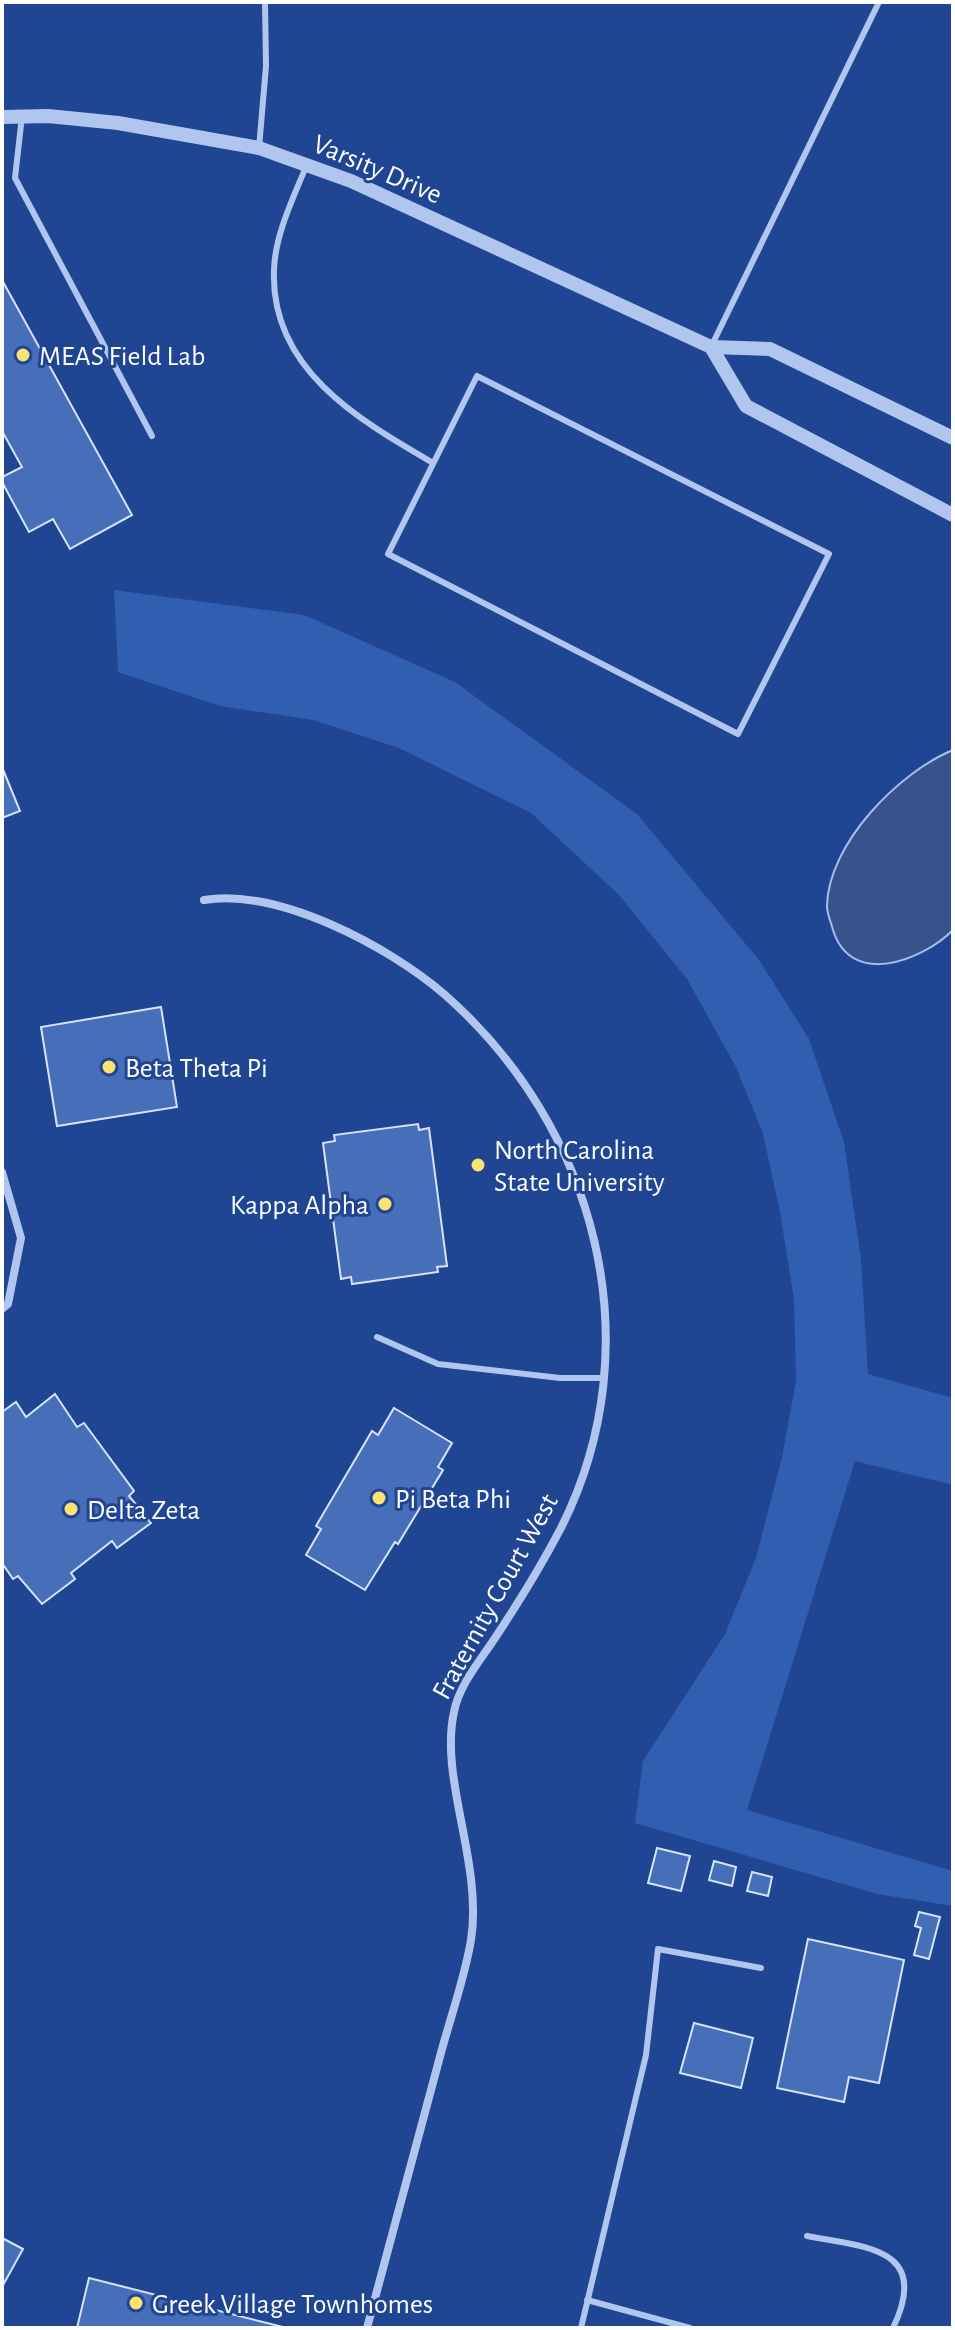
<svg xmlns="http://www.w3.org/2000/svg" width="955" height="2330" font-family="'Alegreya Sans',sans-serif">
  <style>
    .green { fill: #325eb1 }
    .water { fill: #37538c; stroke: #a4bfef; stroke-width: 2 }
    .building { fill: #476eb9; stroke: #d7e3fa; stroke-width: 2 }
    .lines { fill: none; stroke-linecap: round; stroke-linejoin: round }
    .service { stroke: #b1c6ee; stroke-width: 6 }
    .minor { stroke: #b1c6ee; stroke-width: 8 }
    .tertiary { stroke: #b1c6ee; stroke-width: 14 }
    .poi-dot { fill: #fce371; stroke: #1f4593; stroke-width: 3 }
    .labels { text-anchor: middle; stroke-width: 6; stroke-linejoin: round; paint-order: stroke }
    .street-label { font-size: 28px; fill: #fff; stroke: #1f4593 }
    .poi-label { font-size: 28px; fill: #fff; stroke: #1f4593; text-anchor: start }
  </style>
  <rect width="100%" height="100%" fill="#1f4593"/>
  <path class="green" d="M 114,590 L 304,615 L 455,682 L 637,814 L 759,960 L 809,1039 L 844,1142 L 861,1259 L 868,1374 L 953,1398 L 953,1485 L 855,1461 L 747,1810 L 953,1871 L 953,1906 L 877,1894 L 635,1823 L 643,1761 L 725,1634 L 756,1558 L 782,1457 L 796,1381 L 794,1299 L 780,1212 L 763,1134 L 736,1067 L 687,979 L 619,895 L 531,813 L 399,748 L 313,720 L 220,706 L 118,672 Z"/>
  <path class="water" d="M 953,750 L 953,930 C 922,961 851,988 833,930 C 831,922 827,914 827,906 C 828,844 899,772 953,750 Z"/>
  <path class="building" d="M 2,280 L 132,515 L 70,549 L 53,519 L 29,532 L 2,482 L 2,477 L 22,467 L 2,431 Z
    M 2,767 L 20,811 L 2,818 Z
    M 161,1007 L 177,1107 L 57,1126 L 41,1027 Z
    M 418,1124 L 419,1130 L 429,1128 L 447,1266 L 437,1267 L 438,1272 L 352,1284 L 351,1277 L 341,1279 L 323,1143 L 335,1141 L 334,1135 Z
    M 55,1394 L 77,1427 L 84,1423 L 134,1491 L 129,1496 L 151,1523 L 117,1548 L 112,1541 L 71,1573 L 75,1579 L 42,1604 L 18,1576 L 13,1579 L 2,1563 L 2,1412 L 16,1402 L 26,1417 Z
    M 394,1408 L 452,1443 L 438,1467 L 443,1470 L 398,1544 L 395,1542 L 365,1590 L 306,1555 L 321,1529 L 316,1526 L 372,1431 L 378,1435 Z
    M 657,1848 L 690,1856 L 681,1891 L 648,1883 Z
    M 714,1861 L 736,1867 L 732,1886 L 709,1880 Z
    M 752,1872 L 772,1877 L 768,1896 L 747,1891 Z
    M 919,1912 L 940,1917 L 929,1959 L 914,1955 L 921,1928 L 915,1926 Z
    M 808,1939 L 904,1960 L 879,2083 L 849,2077 L 844,2102 L 777,2088 Z
    M 694,2023 L 753,2038 L 741,2088 L 680,2073 Z
    M 2,2238 L 23,2249 L 2,2287 Z
    M 89,2278 L 287,2328 L 77,2328 Z"/>
  <g class="lines">
    <path class="service" d="M 22,116 L 15,178 L 152,436
      M 259,148 L 266,66 L 265,2
      M 307,164 C 294,197 275,234 274,270 C 270,369 359,420 433,463
      M 711,347 L 879,2
      M 477,376 L 829,554 L 738,734 L 388,554 Z
      M 377,1337 L 438,1364 L 560,1378 L 604,1378
      M 807,2236 C 864,2247 932,2247 893,2328
      M 587,2300 L 690,2328
      M 581,2328 L 646,2055 L 658,1949 L 761,1968"/>
    <path class="minor" d="M 204,900 C 279,888 388,946 444,994 C 596,1127 654,1343 561,1528 C 541,1566 519,1602 495,1638 C 480,1661 459,1685 454,1712 C 439,1779 483,1863 471,1940 C 464,1982 448,2024 438,2064 C 414,2152 390,2240 367,2328
      M 2,1172 L 21,1238 L 8,1304 L 2,1309"/>
    <path class="tertiary" d="M 2,117 L 48,116 L 118,123 L 259,148 L 351,181 L 711,347 L 770,349 L 953,438
      M 711,347 L 746,406 L 953,515"/>
  </g>
  <g class="poi-dot">
    <circle cx="23" cy="355" r="8"/>
    <circle cx="109" cy="1067" r="8"/>
    <circle cx="478" cy="1165" r="8"/>
    <circle cx="385" cy="1204" r="8"/>
    <circle cx="379" cy="1498" r="8"/>
    <circle cx="71" cy="1509" r="8"/>
    <circle cx="136" cy="2303" r="8"/>
  </g>
  <g class="labels">
    <g class="street-label">
      <text transform="translate(378 168) rotate(23)" y="10">Varsity Drive</text>
      <text transform="translate(494 1596) rotate(-61)" y="10">Fraternity Court West</text>
    </g>
    <g class="poi-label">
      <text x="39" y="365">MEAS Field Lab</text>
      <text x="125" y="1077">Beta Theta Pi</text>
      <text x="494" y="1159">North Carolina<tspan x="494" dy="32">State University</tspan></text>
      <text x="369" y="1214" text-anchor="end">Kappa Alpha</text>
      <text x="395" y="1508">Pi Beta Phi</text>
      <text x="87" y="1519">Delta Zeta</text>
      <text x="152" y="2313">Greek Village Townhomes</text>
    </g>
  </g>
  <rect width="955" height="2330" fill="none" stroke="#ffffff" stroke-width="8"/>
</svg>
